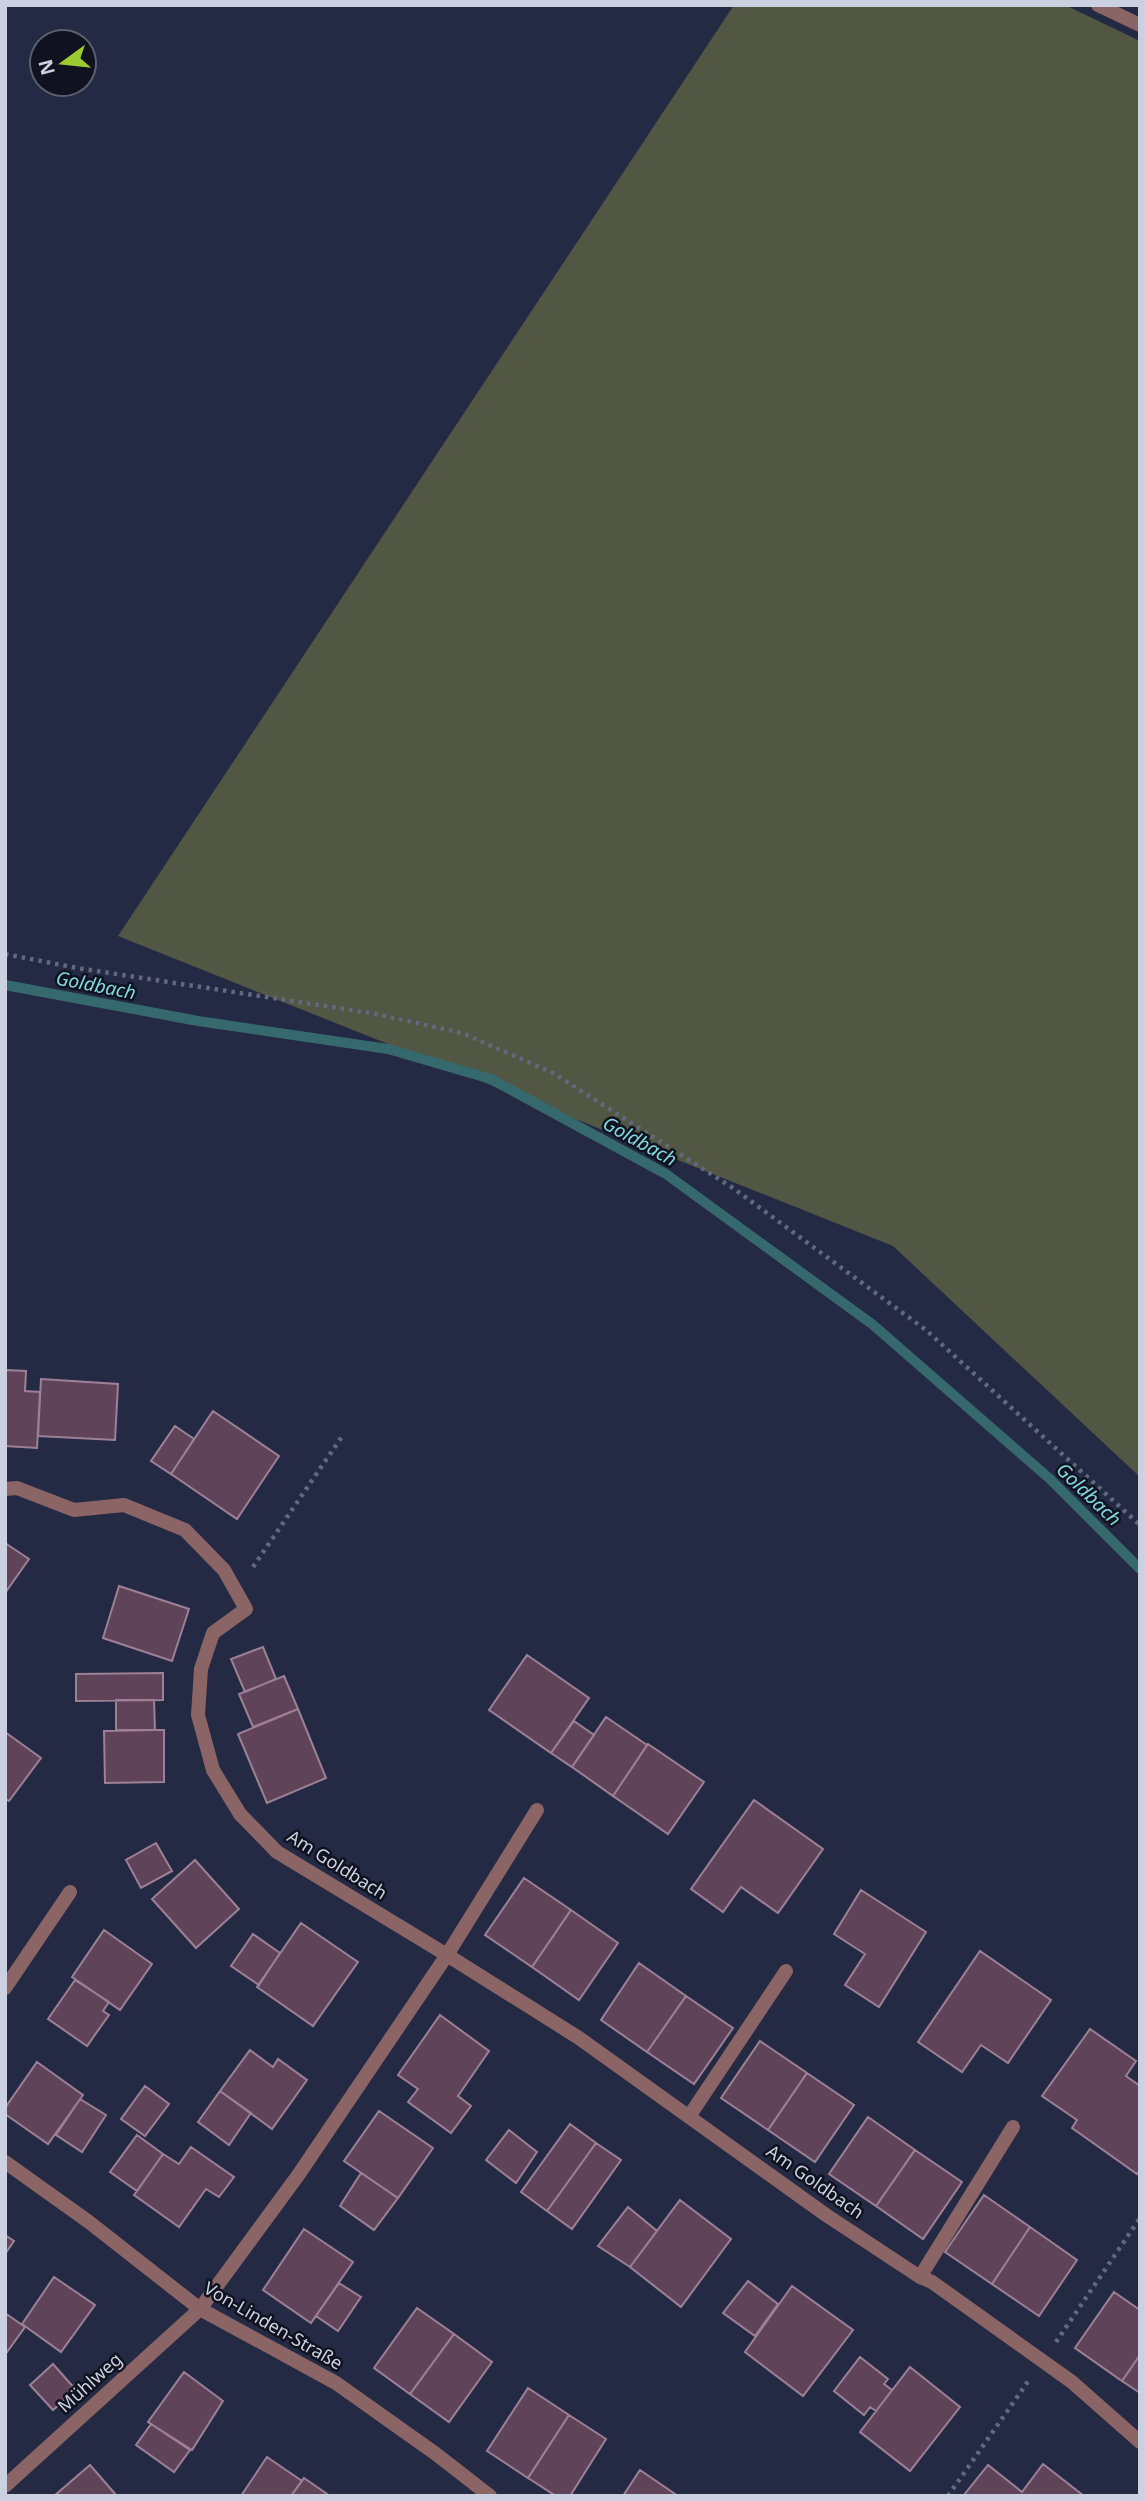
<svg xmlns="http://www.w3.org/2000/svg" width="1145" height="2501" font-family="'Noto Sans',sans-serif">
  <style>
    .green { fill: #515742 }
    .lines { fill: none; stroke-linecap: round; stroke-linejoin: round }
    .stream { stroke: #36696d; stroke-width: 10 }
    .building { fill: #5f4459; stroke: #9d8096; stroke-width: 2 }
    .path { stroke: #63687f; stroke-width: 4.5; stroke-dasharray: 3.5 5; stroke-linecap: butt }
    .street { stroke: #8b6465; stroke-width: 14 }
    .labels { text-anchor: middle; stroke-width: 5; stroke-linejoin: round; paint-order: stroke }
    .street-label { font-size: 18px; fill: #ccd1e2; stroke: #10131f }
    .water-label { font-size: 19px; font-style: italic; fill: #82d9e0; stroke: #10131f }
  </style>
  <rect width="100%" height="100%" fill="#242a44"/>
  <path class="green" d="M 734,5 L 1065,5 L 1140,41 L 1140,1477 L 893,1246 L 118,936 Z"/>
  <g class="lines">
    <path class="stream" d="M 5,985 L 198,1021 L 388,1049 L 491,1079 L 666,1174 L 872,1324 L 1050,1479 L 1140,1569"/>
  </g>
  <path class="building" d="M 6,1370 L 26,1371 L 25,1391 L 40,1392 L 37,1448 L 5,1446 Z
    M 41,1379 L 118,1384 L 115,1440 L 38,1436 Z
    M 213,1411 L 279,1456 L 237,1519 L 171,1474 Z
    M 175,1426 L 194,1439 L 171,1474 L 151,1461 Z
    M 5,1543 L 29,1559 L 5,1593 Z
    M 119,1586 L 189,1609 L 172,1661 L 103,1638 Z
    M 263,1647 L 276,1679 L 245,1692 L 231,1659 Z
    M 527,1655 L 589,1698 L 551,1753 L 489,1710 Z
    M 163,1673 L 163,1700 L 76,1701 L 76,1674 Z
    M 284,1676 L 298,1709 L 253,1727 L 239,1694 Z
    M 116,1700 L 154,1700 L 155,1730 L 116,1730 Z
    M 298,1709 L 326,1778 L 267,1803 L 238,1734 Z
    M 606,1717 L 647,1745 L 613,1796 L 572,1767 Z
    M 574,1721 L 594,1735 L 572,1767 L 551,1753 Z
    M 155,1730 L 164,1730 L 164,1782 L 105,1783 L 104,1731 Z
    M 5,1732 L 41,1758 L 9,1801 L 5,1799 Z
    M 648,1744 L 704,1782 L 668,1834 L 613,1796 Z
    M 754,1800 L 823,1849 L 778,1913 L 741,1887 L 723,1912 L 691,1889 Z
    M 156,1843 L 172,1871 L 141,1888 L 126,1860 Z
    M 195,1860 L 239,1909 L 196,1948 L 152,1899 Z
    M 524,1878 L 571,1910 L 532,1967 L 485,1935 Z
    M 861,1890 L 926,1932 L 879,2007 L 845,1985 L 865,1954 L 834,1934 Z
    M 571,1910 L 618,1943 L 579,2000 L 532,1967 Z
    M 301,1923 L 358,1962 L 313,2026 L 257,1987 Z
    M 104,1930 L 152,1964 L 120,2010 L 72,1977 Z
    M 253,1934 L 280,1953 L 259,1985 L 231,1966 Z
    M 980,1951 L 1051,2000 L 1008,2063 L 981,2045 L 962,2072 L 918,2042 Z
    M 639,1963 L 686,1996 L 647,2052 L 601,2020 Z
    M 75,1980 L 109,2002 L 103,2011 L 109,2015 L 87,2046 L 48,2019 Z
    M 686,1996 L 733,2028 L 694,2084 L 647,2052 Z
    M 440,2015 L 489,2051 L 458,2096 L 471,2106 L 451,2133 L 408,2102 L 418,2089 L 398,2075 Z
    M 1090,2029 L 1136,2061 L 1126,2076 L 1140,2086 L 1140,2170 L 1137,2174 L 1072,2128 L 1077,2120 L 1042,2096 Z
    M 760,2041 L 807,2073 L 768,2130 L 721,2098 Z
    M 250,2050 L 273,2067 L 278,2059 L 307,2080 L 272,2129 L 220,2091 Z
    M 37,2062 L 83,2095 L 48,2144 L 5,2114 L 5,2108 Z
    M 807,2073 L 854,2105 L 815,2162 L 768,2130 Z
    M 145,2086 L 169,2104 L 145,2136 L 121,2119 Z
    M 220,2091 L 251,2113 L 229,2145 L 198,2122 Z
    M 80,2099 L 106,2115 L 82,2152 L 56,2135 Z
    M 379,2111 L 433,2148 L 398,2198 L 344,2161 Z
    M 868,2117 L 915,2150 L 876,2206 L 829,2174 Z
    M 570,2124 L 596,2143 L 547,2211 L 521,2192 Z
    M 509,2130 L 537,2152 L 516,2183 L 486,2160 Z
    M 137,2135 L 163,2154 L 137,2191 L 110,2172 Z
    M 596,2143 L 621,2160 L 572,2229 L 547,2211 Z
    M 191,2147 L 234,2177 L 219,2197 L 206,2189 L 179,2227 L 134,2195 L 163,2154 L 179,2164 Z
    M 915,2150 L 962,2182 L 923,2239 L 876,2206 Z
    M 361,2173 L 398,2198 L 374,2230 L 340,2206 Z
    M 984,2195 L 1030,2227 L 992,2284 L 945,2252 Z
    M 680,2200 L 731,2239 L 681,2307 L 630,2267 Z
    M 628,2207 L 657,2231 L 630,2267 L 598,2246 Z
    M 1030,2227 L 1077,2260 L 1039,2316 L 992,2284 Z
    M 304,2229 L 353,2262 L 311,2323 L 263,2290 Z
    M 5,2235 L 14,2241 L 5,2254 Z
    M 54,2277 L 95,2305 L 61,2352 L 22,2324 Z
    M 748,2281 L 778,2304 L 755,2336 L 723,2313 Z
    M 339,2283 L 361,2297 L 338,2331 L 316,2316 Z
    M 792,2286 L 853,2330 L 803,2396 L 745,2352 Z
    M 1114,2292 L 1140,2310 L 1140,2355 L 1122,2381 L 1075,2348 Z
    M 417,2308 L 454,2334 L 410,2394 L 374,2368 Z
    M 5,2313 L 25,2327 L 5,2355 Z
    M 454,2334 L 492,2362 L 449,2422 L 410,2394 Z
    M 1140,2355 L 1140,2393 L 1122,2381 Z
    M 860,2357 L 888,2379 L 884,2384 L 892,2390 L 876,2411 L 870,2407 L 864,2415 L 834,2391 Z
    M 53,2364 L 76,2390 L 53,2410 L 30,2385 Z
    M 910,2367 L 960,2407 L 910,2471 L 860,2432 Z
    M 184,2372 L 223,2401 L 192,2450 L 148,2422 Z
    M 528,2388 L 569,2415 L 528,2478 L 487,2451 Z
    M 569,2415 L 606,2439 L 570,2496 L 556,2496 L 528,2478 Z
    M 151,2424 L 190,2450 L 174,2472 L 136,2445 Z
    M 267,2457 L 302,2481 L 291,2496 L 241,2496 Z
    M 1043,2464 L 1084,2496 L 964,2495 L 988,2465 L 1022,2492 Z
    M 90,2465 L 117,2496 L 54,2496 Z
    M 640,2470 L 678,2496 L 623,2496 Z
    M 304,2478 L 330,2496 L 291,2496 Z"/>
  <g class="lines">
    <path class="path" d="M 5,954 L 77,968 L 371,1013 L 462,1033 L 553,1073 L 733,1188 L 926,1330 L 1140,1525
      M 253,1567 L 343,1435
      M 1056,2342 L 1140,2218
      M 948,2496 L 1029,2380"/>
    <path class="street" d="M 1098,5 L 1140,25
      M 5,1489 L 17,1488 L 74,1510 L 124,1505 L 185,1530 L 224,1570 L 246,1609 L 213,1633 L 201,1669 L 198,1715 L 213,1770 L 240,1814 L 277,1852 L 447,1955 L 537,1810
      M 5,1988 L 70,1892
      M 690,2115 L 786,1971
      M 5,2162 L 89,2222 L 200,2309 L 336,2383 L 436,2454 L 490,2496
      M 920,2277 L 1013,2127
      M 5,2486 L 200,2309 L 299,2174 L 447,1955 L 579,2038 L 826,2215 L 920,2277 L 932,2282 L 1072,2382 L 1140,2442"/>
  </g>
  <g class="labels">
    <g class="street-label">
      <text transform="translate(337 1865) rotate(32)" y="6">Am Goldbach</text>
      <text transform="translate(815 2182) rotate(35)" y="6">Am Goldbach</text>
      <text transform="translate(273 2326) rotate(30)" y="6">Von-Linden-Straße</text>
      <text transform="translate(90 2383) rotate(-42)" y="6">Mühlweg</text>
    </g>
    <g class="water-label">
      <text transform="translate(96 985) rotate(11)" y="7">Goldbach</text>
      <text transform="translate(640 1141) rotate(29)" y="7">Goldbach</text>
      <text transform="translate(1089 1494) rotate(44)" y="7">Goldbach</text>
    </g>
  </g>
  <rect width="1145" height="2501" fill="none" stroke="#ccd1e2" stroke-width="14"/>
  <g transform="translate(63 63) rotate(255)"><circle r="33" fill="#10131f" stroke="#5b5f6d" stroke-width="2"/>
  <path d="M0-5L12 26L0 18L-12 26Z" fill="#9dca30"/>
  <text y="-10" font-size="19" font-weight="bold" text-anchor="middle" fill="#ccd1e2">N</text>
  </g>
</svg>
